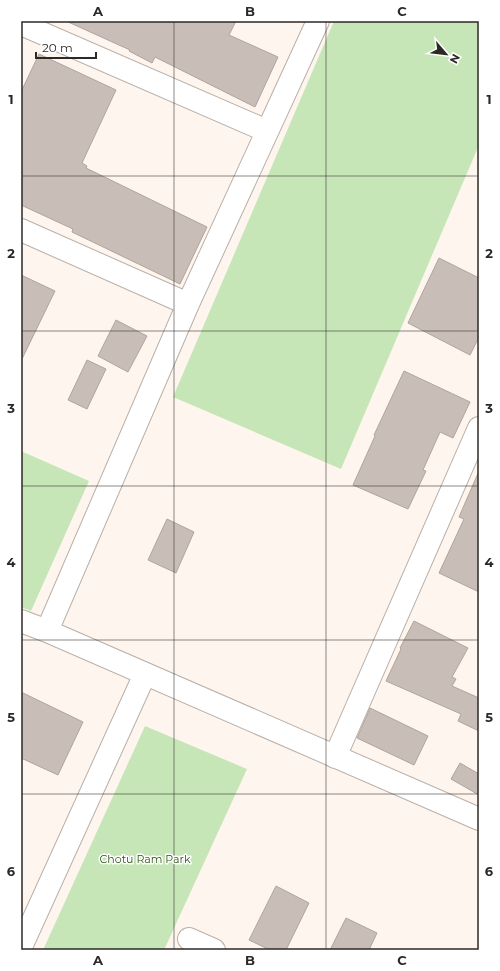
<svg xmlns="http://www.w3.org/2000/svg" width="500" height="971" font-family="Montserrat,sans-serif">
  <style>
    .green { fill: #c7e6b8 }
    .building { fill: #c8beb7; stroke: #afa59e }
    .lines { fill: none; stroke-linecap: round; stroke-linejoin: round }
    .minor-casing { stroke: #b8afa8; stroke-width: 24 }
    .minor { stroke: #fff; stroke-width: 22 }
    .grid { fill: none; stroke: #2c2826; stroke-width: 1; stroke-opacity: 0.55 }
    .labels { text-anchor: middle; stroke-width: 3; stroke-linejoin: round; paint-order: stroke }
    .park-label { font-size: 11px; fill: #2d5215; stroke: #fff }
    .neatline { fill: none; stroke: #2c2826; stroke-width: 1.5 }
    .grid-label { font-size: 13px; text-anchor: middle; font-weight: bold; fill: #2c2826 }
  </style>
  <rect width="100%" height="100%" fill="#fef5ef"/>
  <path class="green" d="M 334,21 L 479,21 L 479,145 L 341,469 L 173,397 Z
    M 21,451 L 89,481 L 31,611 L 21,607 Z
    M 145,726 L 247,769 L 164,950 L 43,950 Z"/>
  <path class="building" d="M 66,21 L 236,21 L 229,35 L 278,57 L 255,107 L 155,57 L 152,63 L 129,51 L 130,50 Z
    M 39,54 L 116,90 L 82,163 L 87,166 L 86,168 L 207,227 L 180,284 L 72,232 L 73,229 L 21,205 L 21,92 Z
    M 439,258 L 479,278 L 479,337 L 470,355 L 408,323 Z
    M 21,275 L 55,291 L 21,361 Z
    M 116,320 L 147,336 L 128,372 L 98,356 Z
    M 87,360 L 106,369 L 87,409 L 68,400 Z
    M 404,371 L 470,402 L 453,438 L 440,432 L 423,470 L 426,471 L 408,509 L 353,485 L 375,436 L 374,435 Z
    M 479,471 L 479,592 L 439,573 L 464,519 L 459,517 Z
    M 167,519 L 194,532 L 176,573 L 148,560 Z
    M 414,621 L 468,648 L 452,677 L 456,679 L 452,686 L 479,698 L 479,731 L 458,721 L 461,714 L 386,681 L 401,649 L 400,648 Z
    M 21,692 L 83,722 L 58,775 L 21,758 Z
    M 370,708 L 428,736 L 414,765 L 357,738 Z
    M 460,763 L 479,774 L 479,795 L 451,779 Z
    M 276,886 L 309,903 L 286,950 L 270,950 L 249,940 Z
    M 346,918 L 377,933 L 369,950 L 330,950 Z"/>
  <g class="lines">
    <g class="minor-casing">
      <path id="minor" d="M 21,24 L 267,131
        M 21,230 L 188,304
        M 21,621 L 47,631 L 479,819
        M 47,631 L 188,304 L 318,21
        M 335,757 L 479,428
        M 189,939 L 214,950
        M 21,947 L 145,674"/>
    </g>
    <use href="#minor" class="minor"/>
  </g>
  <path class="grid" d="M 174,21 L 174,950M 326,21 L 326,950M 21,176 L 479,176M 21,331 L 479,331M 21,486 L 479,486M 21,640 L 479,640M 21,794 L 479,794"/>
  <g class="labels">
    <g class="park-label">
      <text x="145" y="863">Chotu Ram Park</text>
    </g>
  </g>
  <rect width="500" height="971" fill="none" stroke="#ffffff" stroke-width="44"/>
  <g transform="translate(446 54) rotate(118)" stroke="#ffffff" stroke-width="3" paint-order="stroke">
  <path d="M0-3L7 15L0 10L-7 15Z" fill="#2c2826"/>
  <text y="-6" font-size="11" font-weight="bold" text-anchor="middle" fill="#2c2826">N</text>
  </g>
  <path d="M36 52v6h60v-6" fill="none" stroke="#2c2826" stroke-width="2"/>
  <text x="42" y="52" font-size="12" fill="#2c2826" stroke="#ffffff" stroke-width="3" paint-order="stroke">20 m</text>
  <rect x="22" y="22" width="456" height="927" class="neatline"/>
  <g class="grid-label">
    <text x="98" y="16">A</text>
    <text x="250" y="16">B</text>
    <text x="402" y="16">C</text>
    <text x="11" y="104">1</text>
    <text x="489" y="104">1</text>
    <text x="11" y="258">2</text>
    <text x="489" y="258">2</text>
    <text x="11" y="413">3</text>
    <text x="489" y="413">3</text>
    <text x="11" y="567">4</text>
    <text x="489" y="567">4</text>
    <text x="11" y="722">5</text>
    <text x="489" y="722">5</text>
    <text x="11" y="876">6</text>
    <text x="489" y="876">6</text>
    <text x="98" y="965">A</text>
    <text x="250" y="965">B</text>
    <text x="402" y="965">C</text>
  </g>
</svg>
